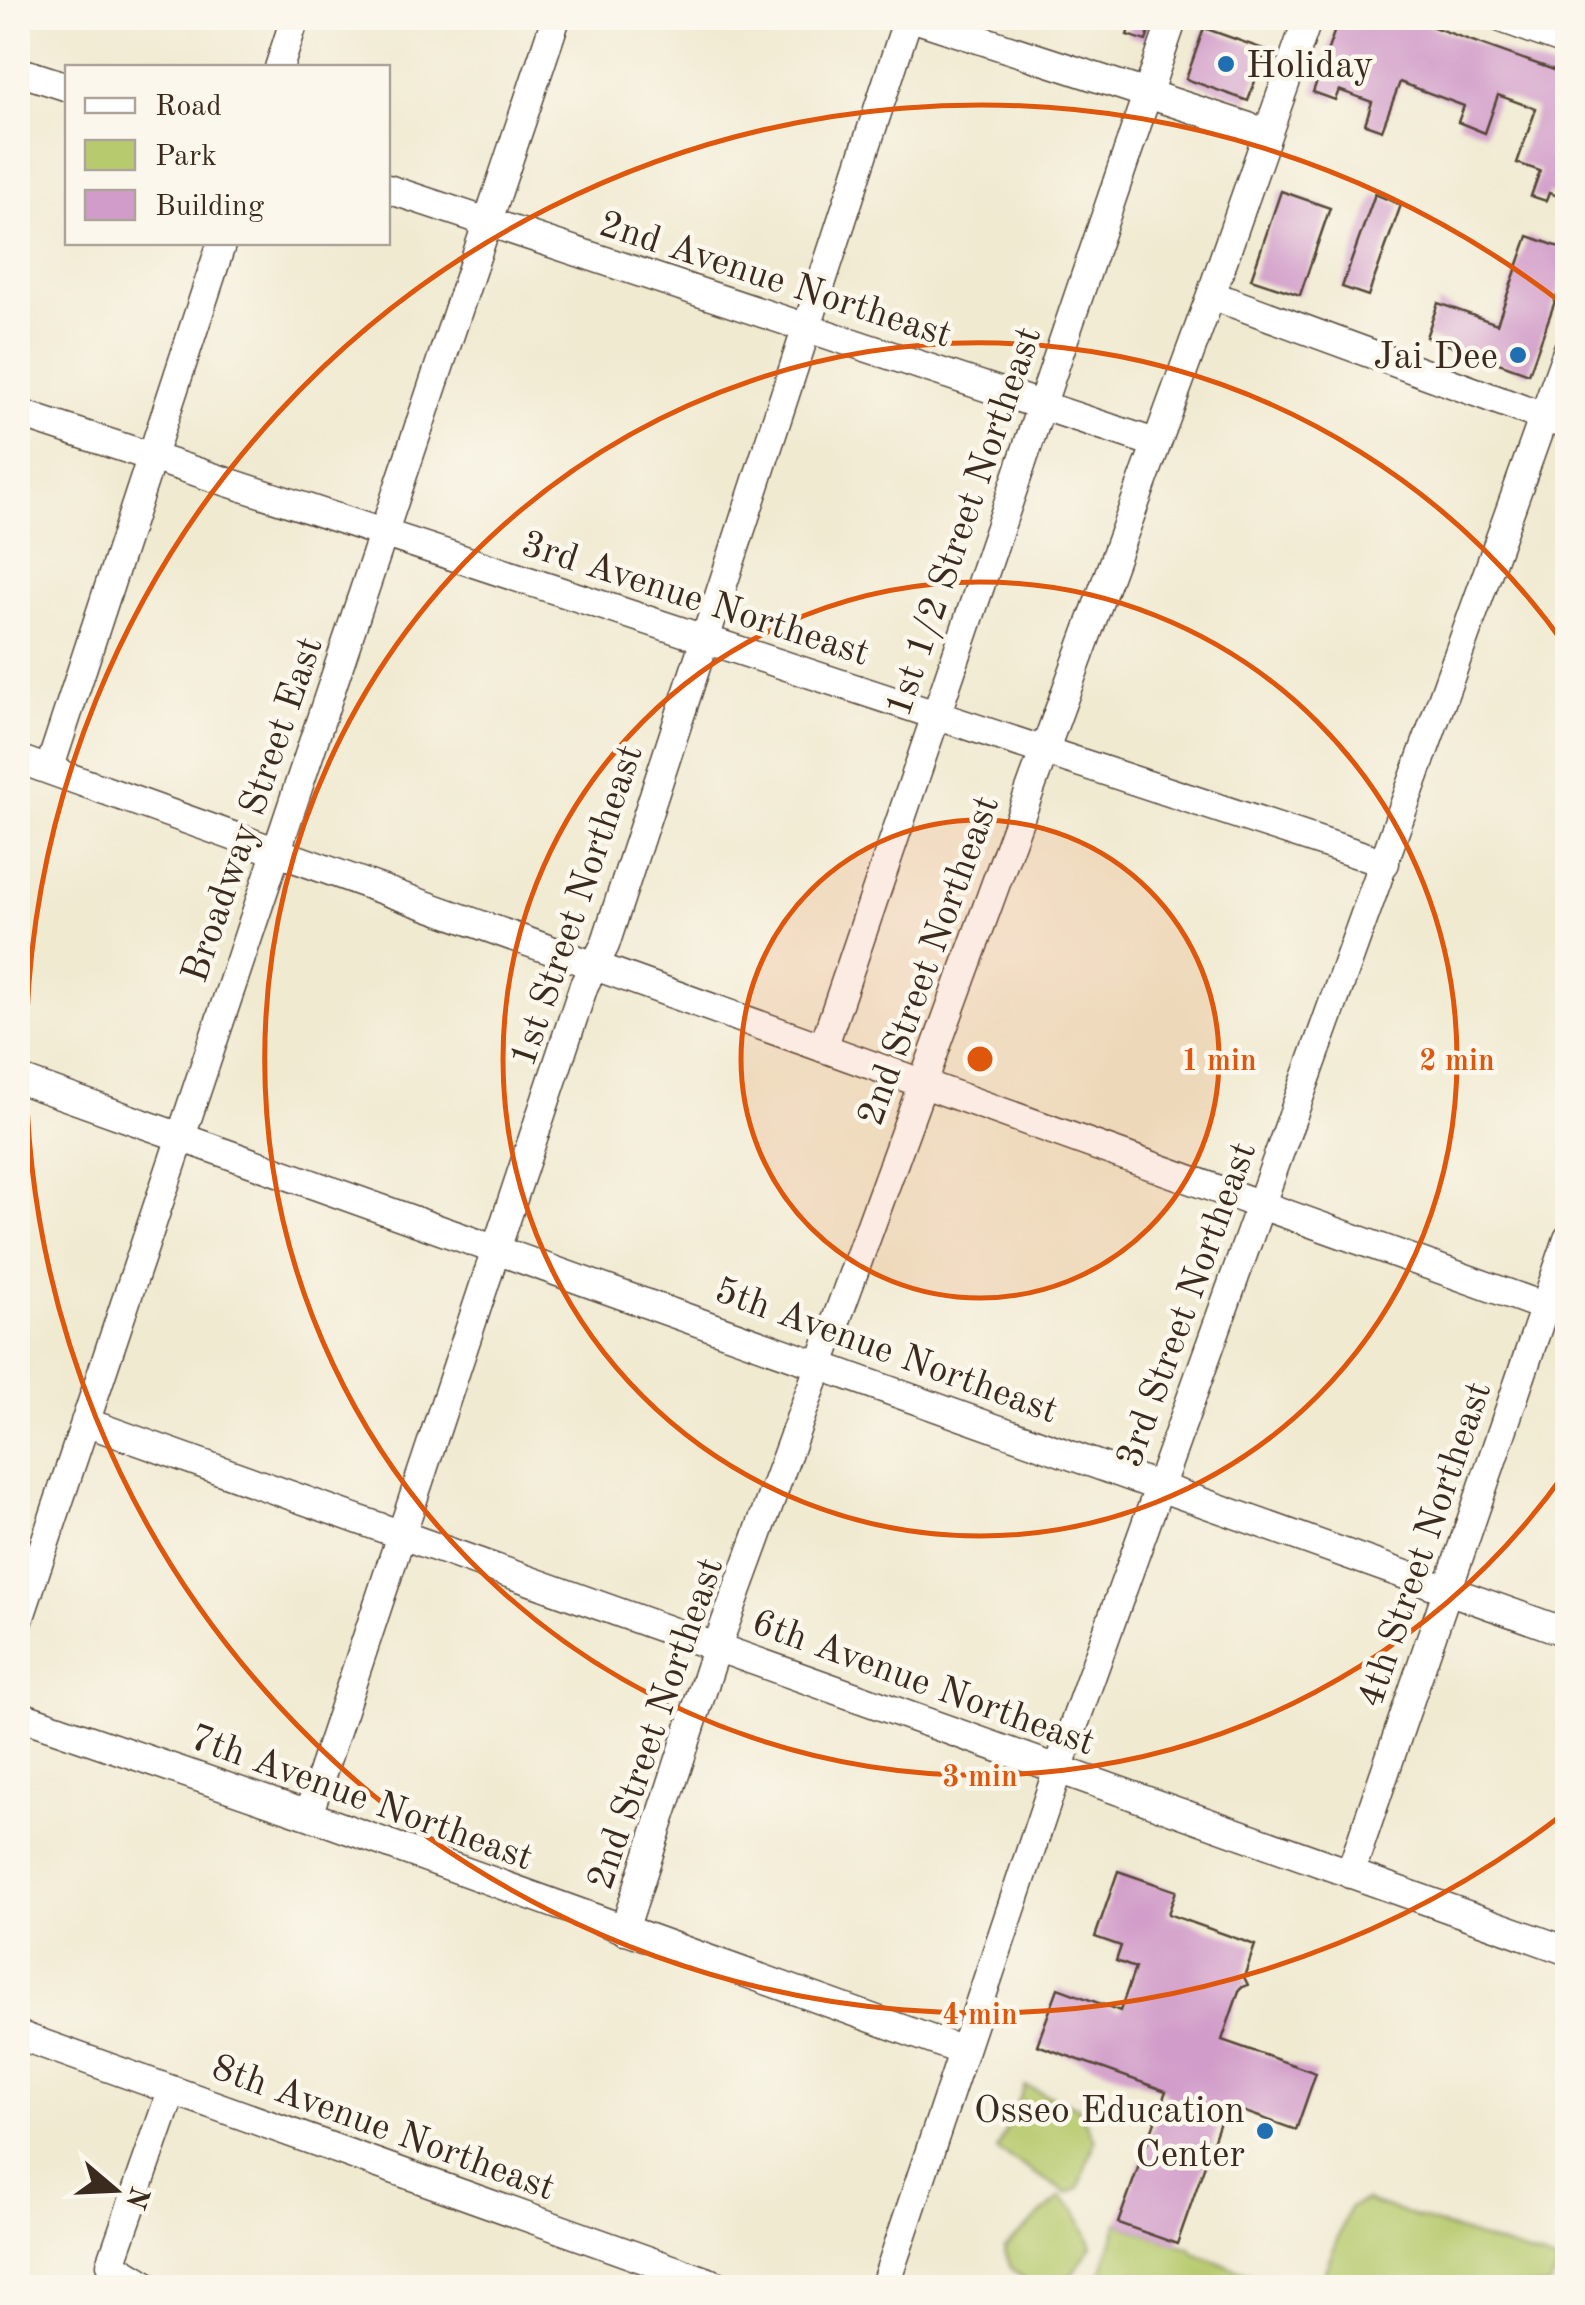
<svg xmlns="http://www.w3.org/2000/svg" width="1585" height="2305" font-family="'Old Standard TT',serif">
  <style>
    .green { fill: #b7ca6e; stroke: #797a46; stroke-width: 2.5 }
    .building { fill: #d19cc9 }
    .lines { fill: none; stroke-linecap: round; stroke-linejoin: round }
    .minor-casing { stroke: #564739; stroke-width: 31 }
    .minor { stroke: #fff; stroke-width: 28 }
    .ring { fill: none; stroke: #df570d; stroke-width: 5 }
    .poi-dot { fill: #1f6fb2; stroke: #fbf7ec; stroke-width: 4 }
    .labels { text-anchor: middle; stroke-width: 9; stroke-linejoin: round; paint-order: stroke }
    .poi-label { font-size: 38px; fill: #3b2a1e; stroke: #fbf7ec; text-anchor: end }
    .street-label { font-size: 38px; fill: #3b2a1e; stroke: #fbf7ec }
    .centre { fill: #df570d; stroke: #fbf7ec; stroke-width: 5 }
    .ring-label { font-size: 30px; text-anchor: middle; font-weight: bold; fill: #df570d; stroke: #fbf7ec; stroke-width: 9; stroke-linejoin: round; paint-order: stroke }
  </style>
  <rect width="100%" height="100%" fill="#fbf7ec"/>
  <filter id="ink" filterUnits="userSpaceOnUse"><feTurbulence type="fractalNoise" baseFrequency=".01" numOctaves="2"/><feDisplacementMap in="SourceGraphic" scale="20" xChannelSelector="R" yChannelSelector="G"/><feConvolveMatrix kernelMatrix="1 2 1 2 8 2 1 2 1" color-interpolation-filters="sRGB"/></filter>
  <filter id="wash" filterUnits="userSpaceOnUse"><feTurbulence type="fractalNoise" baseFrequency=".0048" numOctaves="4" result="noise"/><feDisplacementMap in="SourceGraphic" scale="40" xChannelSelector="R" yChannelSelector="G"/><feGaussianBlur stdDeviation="2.25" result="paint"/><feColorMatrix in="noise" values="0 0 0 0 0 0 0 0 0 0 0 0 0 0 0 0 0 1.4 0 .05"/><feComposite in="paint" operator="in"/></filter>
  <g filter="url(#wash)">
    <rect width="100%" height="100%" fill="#f0ead1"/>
    <path class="green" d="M 1025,2086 L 1078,2107 L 1095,2140 L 1079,2188 L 1067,2193 L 997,2150 Z
      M 1061,2197 L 1076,2211 L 1092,2246 L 1071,2276 L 1032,2285 L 1011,2268 L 1004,2248 Z
      M 1366,2200 L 1376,2204 L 1559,2264 L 1548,2287 L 1319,2287 L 1349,2208 Z
      M 1118,2223 L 1190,2248 L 1196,2254 L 1279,2285 L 1278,2288 L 1096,2288 Z"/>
    <g id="blocks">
      <path class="building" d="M 1133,18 L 1152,23 L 1146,41 L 1127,35 Z
        M 1339,18 L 1408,18 L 1568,75 L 1568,93 L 1561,111 L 1568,113 L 1568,183 L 1562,197 L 1549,193 L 1546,201 L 1531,196 L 1540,171 L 1517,163 L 1536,109 L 1498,95 L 1485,133 L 1458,122 L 1464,106 L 1400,82 L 1382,130 L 1365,124 L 1372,102 L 1339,90 L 1335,100 L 1313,92 Z
        M 1204,28 L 1266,50 L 1248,101 L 1186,79 Z
        M 1281,191 L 1330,208 L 1300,295 L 1251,279 Z
        M 1375,194 L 1401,205 L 1368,296 L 1342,287 Z
        M 1528,236 L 1568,250 L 1568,265 L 1529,374 L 1426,337 L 1438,303 L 1497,324 Z
        M 1118,1871 L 1176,1891 L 1168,1914 L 1255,1945 L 1244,1977 L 1248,1985 L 1240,1988 L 1222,2040 L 1316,2073 L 1296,2130 L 1226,2105 L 1177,2244 L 1118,2223 L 1166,2091 L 1037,2045 L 1058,1988 L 1120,2011 L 1135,1968 L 1116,1961 L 1121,1946 L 1095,1937 Z"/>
    </g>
  </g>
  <g filter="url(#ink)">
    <use href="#blocks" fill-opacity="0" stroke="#564739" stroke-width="2.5"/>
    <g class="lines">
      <g class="minor-casing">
        <path id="minor" d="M 914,18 L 1267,133
          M 1501,18 L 1568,42
          M 279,68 L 295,18
          M 18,71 L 68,87
          M 388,189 L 1155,443
          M 1211,295 L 1568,426
          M 18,413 L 1385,863
          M 18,759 L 1568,1315
          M 49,770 L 222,242
          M 823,1048 L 1173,18
          M 18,1079 L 1568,1633
          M 85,1422 L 1568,1951
          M 18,1623 L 556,18
          M 18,1715 L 308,1815 L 963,2051
          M 308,1815 L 584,985 L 605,945 L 908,18
          M 1350,1874 L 1568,1239
          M 624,1930 L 717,1646 L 1211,295 L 1308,18
          M 18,2035 L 725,2288
          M 151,2288 L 111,2264 L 172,2090
          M 884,2288 L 1058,1769 L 1568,349"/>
      </g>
      <use href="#minor" class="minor"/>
    </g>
  </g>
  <circle cx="980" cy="1059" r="239" fill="#df570d" fill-opacity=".12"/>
  <g class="ring">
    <circle cx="980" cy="1059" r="239"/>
    <circle cx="980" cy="1059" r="477"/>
    <path d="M1567 1470A716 716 0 1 1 1567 648"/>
    <path d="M1567 1811A954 954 0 1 1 1567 307"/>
  </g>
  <g class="poi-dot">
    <circle cx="1226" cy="64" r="10"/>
    <circle cx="1518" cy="355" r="10"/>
    <circle cx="1265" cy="2131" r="10"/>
  </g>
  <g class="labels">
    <g class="poi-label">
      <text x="1246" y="77" text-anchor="start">Holiday</text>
      <text x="1498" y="368">Jai Dee</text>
      <text x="1245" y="2122">Osseo Education<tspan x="1245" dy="44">Center</tspan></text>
    </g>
    <g class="street-label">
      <text transform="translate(776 278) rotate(18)" y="13">2nd Avenue Northeast</text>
      <text transform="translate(962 521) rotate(-71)" y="13">1st 1/2 Street Northeast</text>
      <text transform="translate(696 597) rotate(18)" y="13">3rd Avenue Northeast</text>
      <text transform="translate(251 809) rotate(-71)" y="13">Broadway Street East</text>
      <text transform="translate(575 905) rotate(-71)" y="13">1st Street Northeast</text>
      <text transform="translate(927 960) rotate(-70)" y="13">2nd Street Northeast</text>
      <text transform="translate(1185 1304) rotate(-70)" y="13">3rd Street Northeast</text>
      <text transform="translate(887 1349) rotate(20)" y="13">5th Avenue Northeast</text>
      <text transform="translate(1423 1544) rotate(-71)" y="13">4th Street Northeast</text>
      <text transform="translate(924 1681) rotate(20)" y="13">6th Avenue Northeast</text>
      <text transform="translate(654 1723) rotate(-71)" y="13">2nd Street Northeast</text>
      <text transform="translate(362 1796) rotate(20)" y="13">7th Avenue Northeast</text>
      <text transform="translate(384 2126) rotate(20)" y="13">8th Avenue Northeast</text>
    </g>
  </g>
  <circle cx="980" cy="1059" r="15" class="centre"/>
  <g class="ring-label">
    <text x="1219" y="1070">1 min</text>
    <text x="1457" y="1070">2 min</text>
    <text x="980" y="1786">3 min</text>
    <text x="980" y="2024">4 min</text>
  </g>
  <rect width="1585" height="2305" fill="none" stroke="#fbf7ec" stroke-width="60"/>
  <rect x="65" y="65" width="325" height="180" fill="#fbf7ec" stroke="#aea59a" stroke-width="2.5"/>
  <rect x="85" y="98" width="50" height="15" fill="#ffffff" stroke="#aea59a" stroke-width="2.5"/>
  <text x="155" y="115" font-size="30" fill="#3b2a1e">Road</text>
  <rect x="85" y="140" width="50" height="30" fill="#b7ca6e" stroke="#aea59a" stroke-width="2.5"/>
  <text x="155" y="165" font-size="30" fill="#3b2a1e">Park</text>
  <rect x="85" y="190" width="50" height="30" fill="#d19cc9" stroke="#aea59a" stroke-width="2.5"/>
  <text x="155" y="215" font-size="30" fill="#3b2a1e">Building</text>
  <g transform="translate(115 2190) rotate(109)" stroke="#fbf7ec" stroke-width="8" paint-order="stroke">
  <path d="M0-8L18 38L0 25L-18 38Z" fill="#3b2a1e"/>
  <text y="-15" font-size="28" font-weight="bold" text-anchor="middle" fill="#3b2a1e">N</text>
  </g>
</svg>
